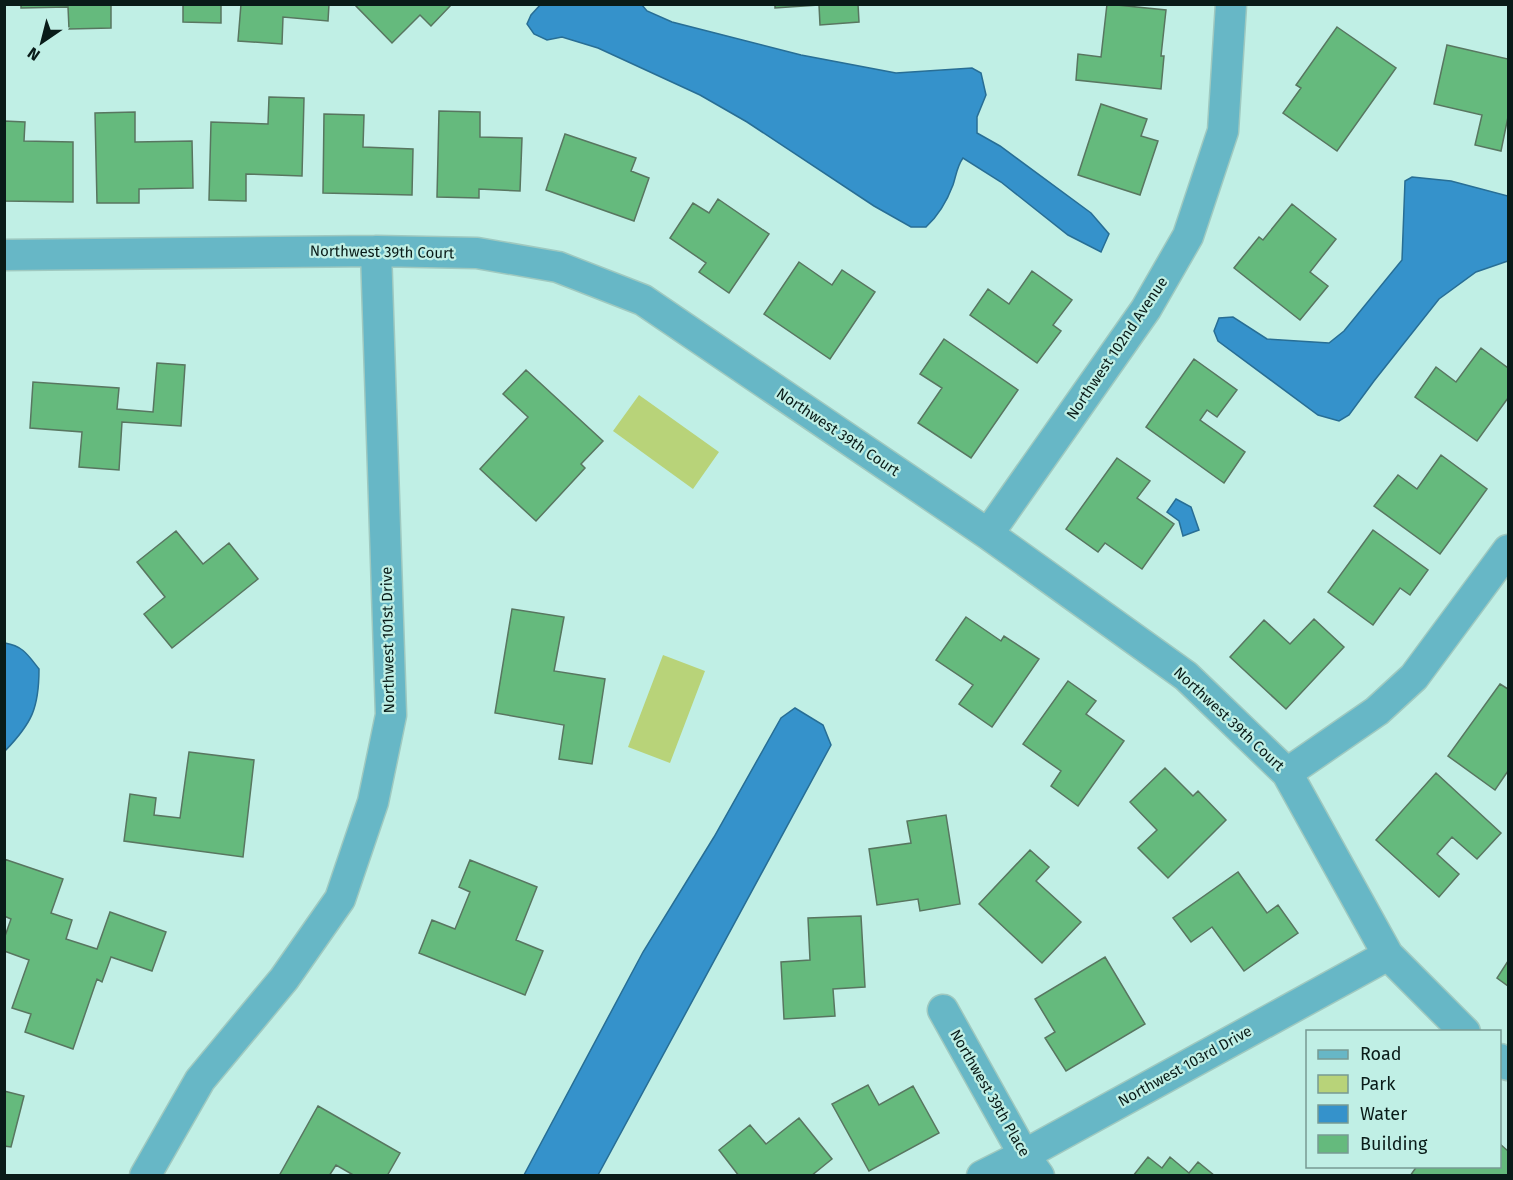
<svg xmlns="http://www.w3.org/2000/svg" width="1513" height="1180" font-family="'Fira Sans',sans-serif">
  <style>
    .green { fill: #b8d379 }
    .water { fill: #3592cb; stroke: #286e95; stroke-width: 1.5 }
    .building { fill: #65ba7d; stroke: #587660; stroke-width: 1.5 }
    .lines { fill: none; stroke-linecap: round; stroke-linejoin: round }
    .street-casing { stroke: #9fc9c0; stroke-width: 33 }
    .street { stroke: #67b7c6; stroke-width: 30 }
    .labels { text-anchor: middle; stroke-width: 4.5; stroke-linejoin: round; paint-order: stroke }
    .street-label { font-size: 15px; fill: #091b18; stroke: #c0efe5 }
  </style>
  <rect width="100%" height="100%" fill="#c0efe5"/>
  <path class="green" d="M 639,395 L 719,452 L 693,489 L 613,431 Z
    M 663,655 L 705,671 L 670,763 L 628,747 Z"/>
  <path class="water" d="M 541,4 L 642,5 L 647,11 L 672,22 L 801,55 L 896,73 L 972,68 L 981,73 L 986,95 L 977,117 L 977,133 L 1000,146 L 1091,213 L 1109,234 L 1101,252 L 1068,235 L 1001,182 L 963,158 C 957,166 956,176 953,185 C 947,201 938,216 926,227 L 911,227 L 874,206 L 747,122 L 700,95 L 598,48 L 562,37 L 547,40 L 534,34 L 527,24 L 531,15 Z
    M 1412,177 L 1451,181 L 1508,196 L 1508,261 L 1476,272 L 1439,299 L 1374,381 L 1349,415 L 1339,421 L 1318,415 L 1218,341 L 1214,331 L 1219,318 L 1233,317 L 1267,339 L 1329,343 L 1344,331 L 1402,260 L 1405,181 Z
    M 1176,499 L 1191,507 L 1199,530 L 1183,536 L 1179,521 L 1167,512 Z
    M 5,643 C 23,646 28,655 39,669 C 39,708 32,723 5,751 Z
    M 795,708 L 823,725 L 831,745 L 598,1175 L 524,1175 L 643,952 L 714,837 L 781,718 Z"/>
  <path class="building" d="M 21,4 L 111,4 L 111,28 L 69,29 L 68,7 L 21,8 Z
    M 183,4 L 221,4 L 221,23 L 183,22 Z
    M 241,4 L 329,4 L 328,21 L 283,17 L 282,44 L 238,41 Z
    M 357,4 L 452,4 L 431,26 L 420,15 L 392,43 L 356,6 Z
    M 775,4 L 858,4 L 859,22 L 820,25 L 819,5 L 775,8 Z
    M 1107,4 L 1166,10 L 1161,56 L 1164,56 L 1161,89 L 1076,80 L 1078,54 L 1101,57 Z
    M 1337,27 L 1396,68 L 1337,151 L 1283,113 L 1301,88 L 1296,85 Z
    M 1447,45 L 1508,59 L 1508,117 L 1501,151 L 1475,145 L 1482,115 L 1434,104 Z
    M 269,97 L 304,98 L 302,176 L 246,174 L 246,201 L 209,200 L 211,122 L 268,124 Z
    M 1101,104 L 1147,119 L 1141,136 L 1158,141 L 1140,195 L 1078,175 Z
    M 439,111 L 480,112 L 480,137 L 522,138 L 520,191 L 479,189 L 479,198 L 437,197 Z
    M 135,112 L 135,142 L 192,141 L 193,188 L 139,189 L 139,203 L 97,203 L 95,113 Z
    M 324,114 L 364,115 L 363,147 L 413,149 L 412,195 L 323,193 Z
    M 4,121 L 25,122 L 24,141 L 73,142 L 73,202 L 4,201 Z
    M 565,134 L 636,158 L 631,171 L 649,178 L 634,221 L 546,190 Z
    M 718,199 L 769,234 L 729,293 L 699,272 L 706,263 L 670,238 L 693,203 L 709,213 Z
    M 1292,204 L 1336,239 L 1310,272 L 1328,286 L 1300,320 L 1234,268 L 1259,237 L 1263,240 Z
    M 799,262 L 832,285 L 842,270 L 875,292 L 830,359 L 764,314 Z
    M 1032,271 L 1072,300 L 1053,325 L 1061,331 L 1037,363 L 970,315 L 988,289 L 1009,304 Z
    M 944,339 L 1018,390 L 971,458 L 918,423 L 942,388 L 920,374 Z
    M 1481,348 L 1508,368 L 1508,398 L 1477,441 L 1415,397 L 1436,367 L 1456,382 Z
    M 1194,359 L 1237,390 L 1217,417 L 1207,410 L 1200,420 L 1245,452 L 1224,483 L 1146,427 Z
    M 157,363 L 185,365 L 181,426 L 122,422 L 119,470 L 79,467 L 82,432 L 30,428 L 33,382 L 119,388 L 117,409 L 153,412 Z
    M 526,370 L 603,441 L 581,464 L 585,468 L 536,521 L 480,469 L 528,417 L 503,394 Z
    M 1441,455 L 1487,489 L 1440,554 L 1374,506 L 1398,475 L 1417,489 Z
    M 1117,458 L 1150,481 L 1137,498 L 1174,524 L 1142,569 L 1105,543 L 1098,552 L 1066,529 Z
    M 1373,530 L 1428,570 L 1410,595 L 1400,588 L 1373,625 L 1328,592 Z
    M 176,531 L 203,564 L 229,543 L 258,579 L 172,648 L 144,614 L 165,597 L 137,562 Z
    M 512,609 L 564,617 L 554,671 L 605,679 L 592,764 L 559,759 L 564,725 L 495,713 Z
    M 966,617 L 1001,641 L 1004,636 L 1039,659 L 992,727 L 959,704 L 973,685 L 936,660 Z
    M 1314,619 L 1344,647 L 1286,709 L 1230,657 L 1264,620 L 1290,644 Z
    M 1068,681 L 1096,701 L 1086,714 L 1124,741 L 1078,806 L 1051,786 L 1061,771 L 1023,744 Z
    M 1500,684 L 1508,689 L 1508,771 L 1495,790 L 1448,756 Z
    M 189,752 L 254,760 L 243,857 L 124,841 L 130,794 L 156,798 L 154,815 L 180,818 Z
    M 1165,768 L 1193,796 L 1198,791 L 1226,820 L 1168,878 L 1138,848 L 1157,830 L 1130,802 Z
    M 1436,773 L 1501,833 L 1477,859 L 1452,837 L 1437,854 L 1459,874 L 1439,897 L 1376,840 Z
    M 946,815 L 960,904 L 920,911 L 918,899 L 877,905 L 869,849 L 911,843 L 907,821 Z
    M 1030,850 L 1049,867 L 1036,881 L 1081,922 L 1042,963 L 979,904 Z
    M 4,859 L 63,879 L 51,913 L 72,920 L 66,939 L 97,949 L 110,912 L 166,932 L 152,971 L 111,957 L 102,982 L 97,979 L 73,1049 L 25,1032 L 31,1014 L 12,1008 L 29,960 L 4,951 L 4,939 L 11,919 L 4,916 Z
    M 470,860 L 537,887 L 516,940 L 543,951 L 525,995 L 419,953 L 432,920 L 455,929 L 470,892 L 459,887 Z
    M 1238,872 L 1267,913 L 1278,905 L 1298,933 L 1244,971 L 1212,927 L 1191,942 L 1173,918 Z
    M 861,916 L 865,987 L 833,989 L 835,1016 L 784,1019 L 781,962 L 810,960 L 808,918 Z
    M 1105,957 L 1145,1024 L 1066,1071 L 1045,1038 L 1055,1032 L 1035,999 Z
    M 1508,961 L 1508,986 L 1497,978 Z
    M 868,1085 L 879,1105 L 913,1086 L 939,1133 L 869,1171 L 832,1104 Z
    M 4,1091 L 24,1096 L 11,1147 L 4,1146 Z
    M 318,1106 L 400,1153 L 387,1176 L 355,1176 L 336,1165 L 329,1176 L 279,1176 Z
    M 799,1118 L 832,1159 L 811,1176 L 739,1176 L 719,1150 L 750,1125 L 766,1144 Z
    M 1500,1144 L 1508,1151 L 1508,1176 L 1410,1176 L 1417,1166 L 1500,1166 Z
    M 1148,1157 L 1162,1168 L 1170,1157 L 1189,1173 L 1198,1162 L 1215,1176 L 1133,1176 Z"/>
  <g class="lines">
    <g class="street-casing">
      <path id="street" d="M 4,255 L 376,251 L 477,253 L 558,267 L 643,300 L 988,534 L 1186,676 L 1287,773 L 1388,955 L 1465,1032
        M 988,534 L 1146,309 L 1188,236 L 1223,131 L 1231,4
        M 1287,773 L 1377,711 L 1414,677 L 1508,550
        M 943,1010 L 1024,1155 L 1039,1176
        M 1500,1059 L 1508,1065
        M 145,1176 L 200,1080 L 284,979 L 340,899 L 373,802 L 391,715 L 376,251
        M 982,1176 L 1024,1155 L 1388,955"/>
    </g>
    <use href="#street" class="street"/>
  </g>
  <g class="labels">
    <g class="street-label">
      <text transform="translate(382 252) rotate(1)" y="5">Northwest 39th Court</text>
      <text transform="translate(1117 348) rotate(-56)" y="5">Northwest 102nd Avenue</text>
      <text transform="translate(838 432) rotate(34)" y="5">Northwest 39th Court</text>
      <text transform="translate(388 640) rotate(-91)" y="5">Northwest 101st Drive</text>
      <text transform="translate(1229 719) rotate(43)" y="5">Northwest 39th Court</text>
      <text transform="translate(1185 1066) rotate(-29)" y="5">Northwest 103rd Drive</text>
      <text transform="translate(990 1093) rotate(60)" y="5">Northwest 39th Place</text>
    </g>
  </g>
  <rect width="1513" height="1180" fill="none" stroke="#091b18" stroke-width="12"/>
  <rect x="1306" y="1030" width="195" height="138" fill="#c0efe5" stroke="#779a93" stroke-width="1.5"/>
  <rect x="1318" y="1050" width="30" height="9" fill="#67b7c6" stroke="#779a93" stroke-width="1.5"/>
  <text x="1360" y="1060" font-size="18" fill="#091b18">Road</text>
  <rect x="1318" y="1075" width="30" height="18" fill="#b8d379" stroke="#779a93" stroke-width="1.5"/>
  <text x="1360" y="1090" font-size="18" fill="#091b18">Park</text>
  <rect x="1318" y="1105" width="30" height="18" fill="#3592cb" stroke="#779a93" stroke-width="1.5"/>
  <text x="1360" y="1120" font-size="18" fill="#091b18">Water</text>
  <rect x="1318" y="1135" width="30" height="18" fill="#65ba7d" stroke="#779a93" stroke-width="1.5"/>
  <text x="1360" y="1150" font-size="18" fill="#091b18">Building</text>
  <g transform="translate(42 42) rotate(215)" stroke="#c0efe5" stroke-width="4.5" paint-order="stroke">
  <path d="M0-4.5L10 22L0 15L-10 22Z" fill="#091b18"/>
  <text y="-9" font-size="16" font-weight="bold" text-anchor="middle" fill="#091b18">N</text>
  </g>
</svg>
